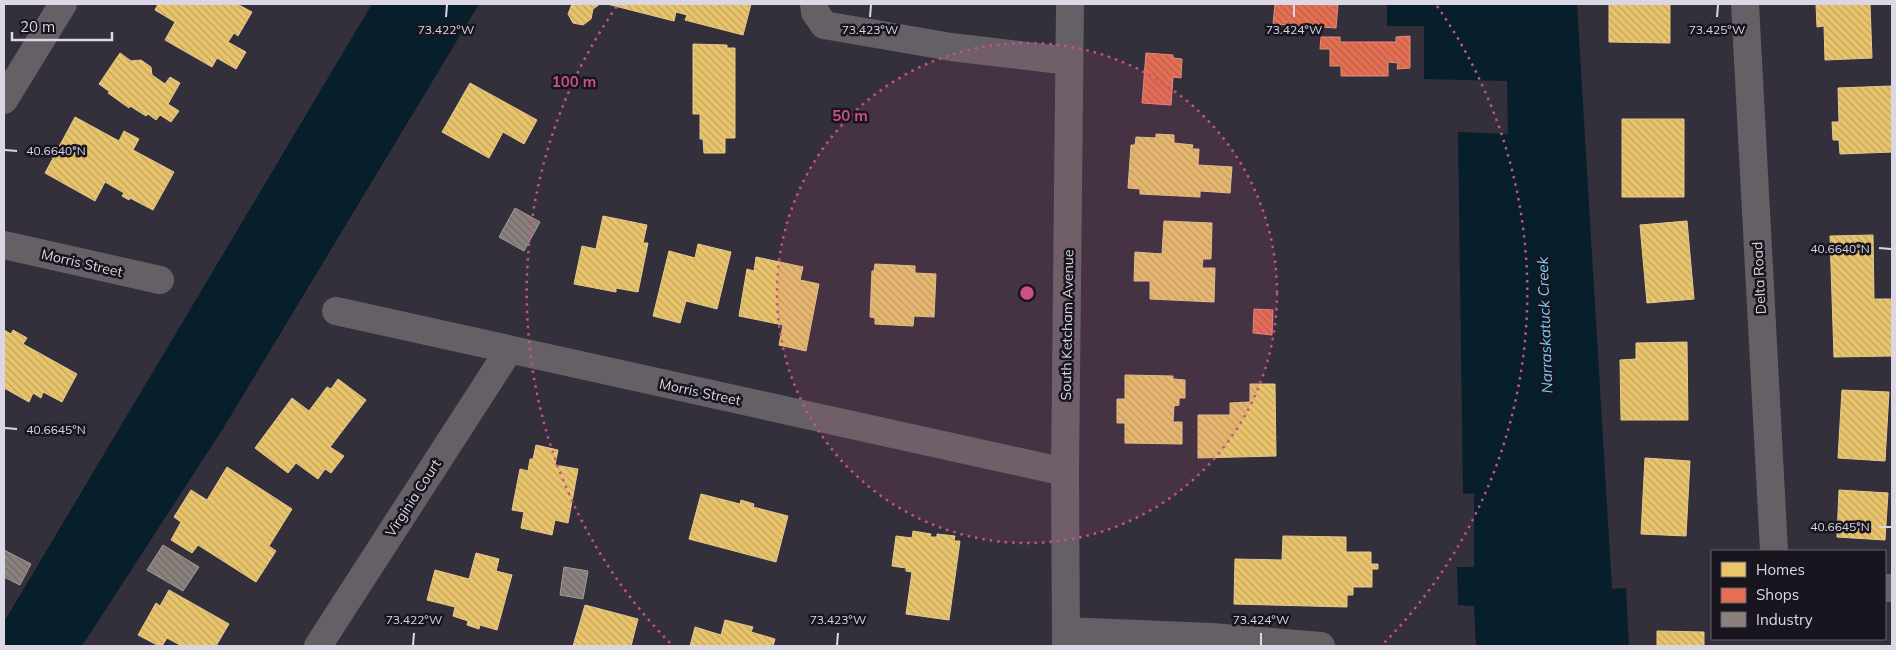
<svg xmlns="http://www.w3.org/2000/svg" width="1896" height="650" font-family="Mulish,sans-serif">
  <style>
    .water { fill: #061f2b }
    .homes { fill: url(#homes-back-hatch); stroke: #e5ca8f }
    .shops { fill: url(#shops-back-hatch); stroke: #e38e7d }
    .industry { fill: url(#industry-back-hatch); stroke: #a29b9c }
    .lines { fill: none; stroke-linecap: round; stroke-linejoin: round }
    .minor { stroke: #646066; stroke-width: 28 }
    .ticks { fill: none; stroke: #dbd7e5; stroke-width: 2 }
    .ring { fill: none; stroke: #ca5184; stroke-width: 2.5; stroke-dasharray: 2.5 5 }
    .labels { text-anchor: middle; stroke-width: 5; stroke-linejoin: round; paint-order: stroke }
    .street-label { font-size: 14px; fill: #dbd7e5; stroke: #18151f }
    .water-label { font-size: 15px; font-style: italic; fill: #7bccf4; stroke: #18151f }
    .ticks-label { font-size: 12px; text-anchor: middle; fill: #dbd7e5; stroke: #18151f; stroke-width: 5; stroke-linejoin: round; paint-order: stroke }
    .centre { fill: #ca5184; stroke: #18151f; stroke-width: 2.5 }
    .ring-label { font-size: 15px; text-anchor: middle; font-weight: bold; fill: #ca5184; stroke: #18151f; stroke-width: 5; stroke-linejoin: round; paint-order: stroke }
  </style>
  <defs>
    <pattern id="homes-back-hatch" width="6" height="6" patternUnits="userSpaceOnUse" patternTransform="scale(1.25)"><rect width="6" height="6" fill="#e9c46a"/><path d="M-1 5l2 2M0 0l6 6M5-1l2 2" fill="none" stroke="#bfa361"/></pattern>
    <pattern id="shops-back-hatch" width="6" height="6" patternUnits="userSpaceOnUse" patternTransform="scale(1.25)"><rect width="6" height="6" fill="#e76f51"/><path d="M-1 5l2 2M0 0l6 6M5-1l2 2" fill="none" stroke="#b6614d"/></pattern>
    <pattern id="industry-back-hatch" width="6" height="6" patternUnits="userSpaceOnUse" patternTransform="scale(1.25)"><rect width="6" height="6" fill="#8a817c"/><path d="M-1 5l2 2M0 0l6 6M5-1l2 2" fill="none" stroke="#716a69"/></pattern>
  </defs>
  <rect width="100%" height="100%" fill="#332f3b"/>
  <path class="water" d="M 372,4 L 479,4 L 224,427 L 82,646 L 4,646 L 4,622 Z
    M 1387,4 L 1577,4 L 1612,589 L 1626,588 L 1629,646 L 1476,646 L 1474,606 L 1458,605 L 1457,567 L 1474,567 L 1474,493 L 1463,494 L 1458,132 L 1508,134 L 1507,81 L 1424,79 L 1424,26 L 1387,26 Z"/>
  <path class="homes" d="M 158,4 L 237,4 L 252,12 L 238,36 L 234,33 L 228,42 L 246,52 L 236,69 L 217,58 L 212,67 L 165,40 L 175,22 L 155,10 Z
    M 572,4 L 600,4 L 593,9 L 591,19 L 583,25 L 573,23 L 568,14 Z
    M 607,4 L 751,4 L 743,35 L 685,20 L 687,15 L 676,12 L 674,21 Z
    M 1609,4 L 1670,4 L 1670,43 L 1609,42 Z
    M 1816,4 L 1870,4 L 1872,58 L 1825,60 L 1824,26 L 1817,27 Z
    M 693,44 L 727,45 L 727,48 L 735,48 L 735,138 L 725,138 L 725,153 L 704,153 L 703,139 L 700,139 L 700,114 L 693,114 Z
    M 120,53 L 131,61 L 141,60 L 151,67 L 152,75 L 165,84 L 170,77 L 180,83 L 168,104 L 179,111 L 171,122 L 160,115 L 156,120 L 148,114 L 146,116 L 130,106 L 129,108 L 108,93 L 110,92 L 99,84 Z
    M 470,83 L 537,120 L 524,144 L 503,132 L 489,158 L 442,132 Z
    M 1891,86 L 1892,152 L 1840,154 L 1839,140 L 1833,140 L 1832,122 L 1839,122 L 1838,88 Z
    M 75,117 L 119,141 L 124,131 L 139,139 L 133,150 L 174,172 L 153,210 L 130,198 L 129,200 L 122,196 L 124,193 L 105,182 L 95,201 L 45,173 Z
    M 1622,119 L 1684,119 L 1684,197 L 1622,197 Z
    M 1156,134 L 1174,135 L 1174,143 L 1193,145 L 1192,149 L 1199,149 L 1198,165 L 1232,167 L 1230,193 L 1200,191 L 1200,197 L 1140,194 L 1140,189 L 1128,188 L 1131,145 L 1135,145 L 1136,137 L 1156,138 Z
    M 603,216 L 647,225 L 643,243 L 648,243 L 638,292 L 616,288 L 616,292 L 574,284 L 582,246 L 596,249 Z
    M 1164,221 L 1212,223 L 1211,259 L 1203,259 L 1202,268 L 1215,268 L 1214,302 L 1150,299 L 1150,281 L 1134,281 L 1135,252 L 1162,254 Z
    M 1687,221 L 1694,299 L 1647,303 L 1640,225 Z
    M 1873,235 L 1874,299 L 1892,299 L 1892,356 L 1834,357 L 1830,236 Z
    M 698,244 L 731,252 L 717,309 L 686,301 L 680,323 L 653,316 L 669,251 L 695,258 Z
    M 756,257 L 803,267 L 800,280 L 819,284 L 806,351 L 779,345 L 783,325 L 739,316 L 747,269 L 754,271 Z
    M 875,264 L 915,266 L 915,273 L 936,274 L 934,317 L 914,316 L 913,326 L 875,324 L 875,318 L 870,317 L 872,271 L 874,271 Z
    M 4,330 L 11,334 L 13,330 L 27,338 L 23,344 L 77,374 L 62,402 L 43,392 L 41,398 L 33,393 L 29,402 L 4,388 Z
    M 1687,342 L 1688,420 L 1621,420 L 1620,360 L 1636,359 L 1636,343 Z
    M 1125,375 L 1173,376 L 1173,379 L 1185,380 L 1185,398 L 1179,398 L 1179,405 L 1174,406 L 1173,422 L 1182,422 L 1182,444 L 1125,443 L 1125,423 L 1117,423 L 1117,399 L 1125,399 Z
    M 338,379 L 366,400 L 330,447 L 344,456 L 331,473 L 325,469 L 318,479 L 296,463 L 288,473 L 255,448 L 292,398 L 309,411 L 327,387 L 331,389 Z
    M 1250,384 L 1275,384 L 1276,456 L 1198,458 L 1198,415 L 1230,415 L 1230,403 L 1250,402 Z
    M 1842,390 L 1889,392 L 1885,461 L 1838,458 Z
    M 536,445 L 558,450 L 555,465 L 578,469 L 568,523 L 555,520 L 552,535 L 521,528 L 524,512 L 512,510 L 520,469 L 528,471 L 530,459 L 533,459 Z
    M 1645,458 L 1690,461 L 1686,536 L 1641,534 Z
    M 227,467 L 292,509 L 269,546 L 276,551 L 256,582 L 198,545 L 192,553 L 171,540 L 181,522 L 174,517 L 191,490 L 207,500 Z
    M 1839,490 L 1888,493 L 1885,540 L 1837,537 Z
    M 701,494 L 740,504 L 741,500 L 754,504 L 753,507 L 788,516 L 776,562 L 689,539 Z
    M 913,531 L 931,534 L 930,537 L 937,537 L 937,534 L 955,536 L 954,541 L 960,541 L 949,620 L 906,614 L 912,572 L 906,571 L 906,568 L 892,566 L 896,536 L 912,538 Z
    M 1283,536 L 1346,537 L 1346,552 L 1371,552 L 1371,564 L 1378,564 L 1378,569 L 1372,569 L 1372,587 L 1353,587 L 1353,595 L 1347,595 L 1347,607 L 1234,604 L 1235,559 L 1282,560 Z
    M 476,553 L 499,559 L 496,571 L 512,575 L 497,630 L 480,625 L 479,629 L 467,625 L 468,621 L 453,616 L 455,607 L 427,600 L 435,570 L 469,579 Z
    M 169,590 L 229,624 L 216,646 L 182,646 L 167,638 L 162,646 L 159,646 L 138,635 L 156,603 L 160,606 Z
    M 585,605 L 638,619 L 631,646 L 573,646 Z
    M 725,620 L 753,627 L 751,632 L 775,639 L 773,646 L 690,646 L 695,627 L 721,635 Z
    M 1657,631 L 1704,632 L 1704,646 L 1657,646 Z"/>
  <path class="shops" d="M 1275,4 L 1338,5 L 1336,28 L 1273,24 Z
    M 1410,36 L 1410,68 L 1397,69 L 1398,63 L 1388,62 L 1388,76 L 1341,76 L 1341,66 L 1330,66 L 1330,49 L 1320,49 L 1321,37 L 1340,37 L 1340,42 L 1396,42 L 1396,37 Z
    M 1146,53 L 1173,55 L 1173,58 L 1182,59 L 1181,78 L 1173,77 L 1171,105 L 1142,103 Z
    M 1254,309 L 1273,310 L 1272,335 L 1253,333 Z"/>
  <path class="industry" d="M 515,208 L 540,222 L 524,251 L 499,237 Z
    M 163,545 L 199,567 L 183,591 L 147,570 Z
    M 4,550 L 31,564 L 20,585 L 4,577 Z
    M 564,567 L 588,571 L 583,599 L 560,595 Z"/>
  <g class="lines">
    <path class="minor" d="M 814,4 L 815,12 L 824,25 L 951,47 L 1069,61
      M 1745,4 L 1774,551
      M 4,100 L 63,4
      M 4,245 L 160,280
      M 336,311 L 1065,472
      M 1885,588 L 1892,588
      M 1066,631 L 1212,637 L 1321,646
      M 318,646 L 509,350
      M 1066,646 L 1065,472 L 1070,4"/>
  </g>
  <path class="ticks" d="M 446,17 L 447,5M 870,17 L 871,5M 1294,17 L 1294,5M 1717,17 L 1718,5M 5,150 L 17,151M 1879,248 L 1891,249M 5,428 L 17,429M 1879,527 L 1891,527M 413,645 L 414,633M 837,645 L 838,633M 1261,645 L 1261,633"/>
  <circle cx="1027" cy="293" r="250" fill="#ca5184" fill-opacity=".12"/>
  <g class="ring">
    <circle cx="1027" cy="293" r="250"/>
    <path d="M670 643A500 500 0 0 1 617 6M1437 6A500 500 0 0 1 1384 643"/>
  </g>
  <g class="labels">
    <g class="street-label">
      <text transform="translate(82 263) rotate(13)" y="5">Morris Street</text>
      <text transform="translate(1759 278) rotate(-93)" y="5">Delta Road</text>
      <text transform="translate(1067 325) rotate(-89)" y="5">South Ketcham Avenue</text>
      <text transform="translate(700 392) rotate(12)" y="5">Morris Street</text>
      <text transform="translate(413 498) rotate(-57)" y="5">Virginia Court</text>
    </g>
    <g class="water-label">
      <text transform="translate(1545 325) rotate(-92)" y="5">Narraskatuck Creek</text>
    </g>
  </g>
  <g class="ticks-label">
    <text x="446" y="34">73.422°W</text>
    <text x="870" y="34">73.423°W</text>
    <text x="1294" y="34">73.424°W</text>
    <text x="1717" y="34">73.425°W</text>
    <text x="56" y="155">40.6640°N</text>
    <text x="1840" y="253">40.6640°N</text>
    <text x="56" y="434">40.6645°N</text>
    <text x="1840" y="531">40.6645°N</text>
    <text x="414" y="624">73.422°W</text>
    <text x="838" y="624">73.423°W</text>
    <text x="1261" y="624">73.424°W</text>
  </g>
  <circle cx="1027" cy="293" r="8" class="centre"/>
  <g class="ring-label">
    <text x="574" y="87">100 m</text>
    <text x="850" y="121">50 m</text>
  </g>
  <rect width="1896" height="650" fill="none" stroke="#dbd7e5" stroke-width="10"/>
  <rect x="1711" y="550" width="175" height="90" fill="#18151f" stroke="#66636e"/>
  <rect x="1721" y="562" width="25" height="15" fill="#e9c46a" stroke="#66636e"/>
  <text x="1756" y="575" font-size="15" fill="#dbd7e5">Homes</text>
  <rect x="1721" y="588" width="25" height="15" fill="#e76f51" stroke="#66636e"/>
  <text x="1756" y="600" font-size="15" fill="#dbd7e5">Shops</text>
  <rect x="1721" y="612" width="25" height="15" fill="#8a817c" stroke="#66636e"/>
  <text x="1756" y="625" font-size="15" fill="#dbd7e5">Industry</text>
  <path d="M12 32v8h100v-8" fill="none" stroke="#dbd7e5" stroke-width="2.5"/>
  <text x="20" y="32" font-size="15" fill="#dbd7e5" stroke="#18151f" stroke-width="4" paint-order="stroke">20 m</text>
</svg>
